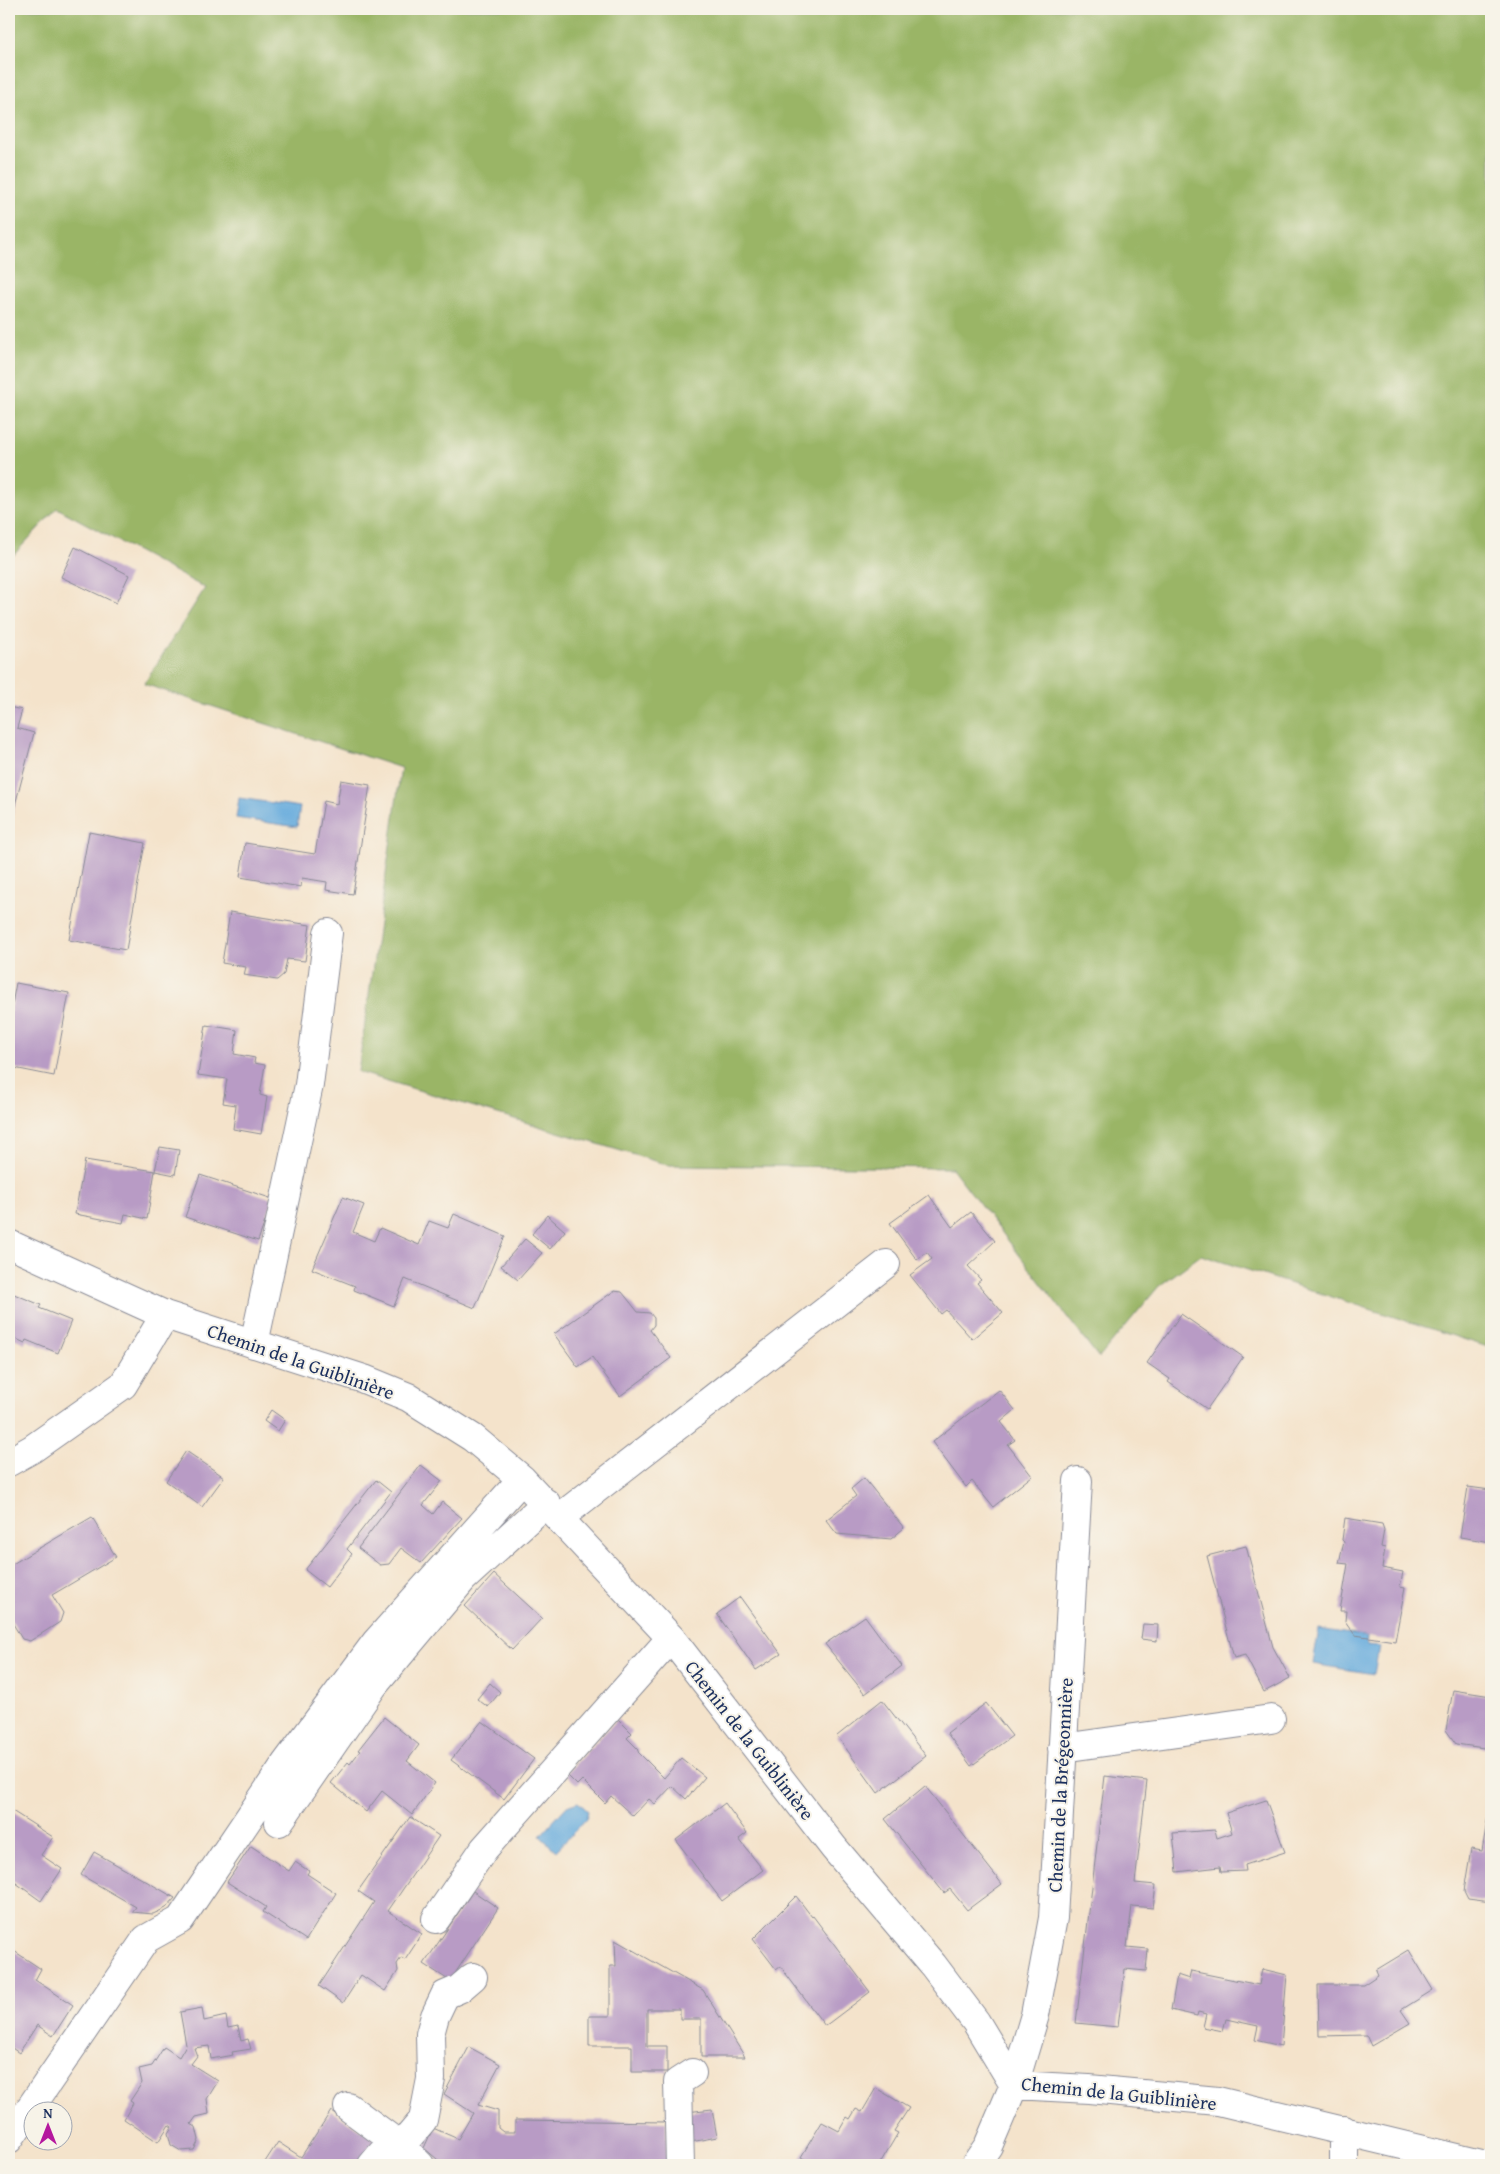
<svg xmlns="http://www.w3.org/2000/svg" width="1500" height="2174" font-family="'Gentium Book Plus',serif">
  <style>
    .forest { fill: #9ab566; stroke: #5a7262 }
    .water { fill: #68acdd; stroke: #426e9e }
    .building { fill: #b89bc5 }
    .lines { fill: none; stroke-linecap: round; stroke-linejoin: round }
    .minor-casing { stroke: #888994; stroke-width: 30 }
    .minor { stroke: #fff; stroke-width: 28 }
    .labels { text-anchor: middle; stroke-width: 4; stroke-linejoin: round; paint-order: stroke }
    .street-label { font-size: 19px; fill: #1b2f5e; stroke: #f7f3e8 }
  </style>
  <rect width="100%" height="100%" fill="#f7f3e8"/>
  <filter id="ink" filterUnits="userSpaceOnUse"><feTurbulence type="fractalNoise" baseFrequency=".02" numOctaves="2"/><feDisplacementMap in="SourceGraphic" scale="10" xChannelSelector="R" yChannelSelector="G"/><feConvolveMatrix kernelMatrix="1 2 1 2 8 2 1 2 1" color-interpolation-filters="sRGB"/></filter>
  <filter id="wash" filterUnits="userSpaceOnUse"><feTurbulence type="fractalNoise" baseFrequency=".0096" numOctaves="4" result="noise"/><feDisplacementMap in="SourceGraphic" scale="20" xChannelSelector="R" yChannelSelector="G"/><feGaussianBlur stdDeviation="1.12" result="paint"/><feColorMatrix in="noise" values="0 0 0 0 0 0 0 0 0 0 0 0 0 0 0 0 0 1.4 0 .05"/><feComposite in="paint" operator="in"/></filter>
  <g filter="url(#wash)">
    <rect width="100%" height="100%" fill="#f4e3cb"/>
    <path class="forest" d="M 9,9 L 1491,9 L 1491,1348 L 1201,1255 L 1159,1286 L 1099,1358 L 952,1168 L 668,1165 L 358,1072 L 401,768 L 144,684 L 205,588 L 57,508 L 9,560 Z"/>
    <path class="water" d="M 239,798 L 300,807 L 297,827 L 236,818 Z
      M 1319,1629 L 1368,1637 L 1367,1646 L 1379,1647 L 1374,1674 L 1313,1664 Z
      M 578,1802 L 588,1811 L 586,1819 L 556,1851 L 540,1836 L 567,1806 Z"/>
    <g id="blocks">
      <path class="building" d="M 75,547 L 129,575 L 116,603 L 61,577 Z
        M 9,707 L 22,710 L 17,728 L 34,733 L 9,828 Z
        M 341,780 L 370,785 L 353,894 L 326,890 L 327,882 L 302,878 L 301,887 L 240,877 L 245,843 L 315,854 L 324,801 L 337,804 Z
        M 89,832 L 145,843 L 126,950 L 69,940 Z
        M 230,912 L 310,925 L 305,961 L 287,959 L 284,974 L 277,980 L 244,975 L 246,967 L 222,963 Z
        M 16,983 L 69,993 L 54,1076 L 9,1067 L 9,1020 Z
        M 206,1025 L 237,1030 L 234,1054 L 255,1058 L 254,1063 L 265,1065 L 260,1095 L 267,1097 L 261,1134 L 233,1129 L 236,1105 L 223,1103 L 227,1079 L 198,1075 Z
        M 160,1147 L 179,1150 L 175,1175 L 155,1171 L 147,1219 L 125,1214 L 123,1223 L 75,1214 L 85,1160 L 155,1171 Z
        M 200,1175 L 273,1199 L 258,1241 L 185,1217 Z
        M 929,1195 L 952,1227 L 971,1212 L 995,1241 L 968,1266 L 981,1280 L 977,1283 L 1003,1313 L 972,1339 L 946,1310 L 941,1314 L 910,1275 L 932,1259 L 927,1252 L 917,1260 L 890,1223 Z
        M 343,1197 L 364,1205 L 353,1232 L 374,1241 L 380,1228 L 419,1245 L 429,1221 L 448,1228 L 454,1214 L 505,1236 L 475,1308 L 405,1279 L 394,1306 L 354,1290 L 355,1286 L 312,1269 Z
        M 547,1215 L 565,1231 L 550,1249 L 532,1234 Z
        M 525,1239 L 542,1253 L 518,1280 L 501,1266 Z
        M 614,1291 L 622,1292 L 638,1312 L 650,1313 L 654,1318 L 654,1325 L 650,1330 L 671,1358 L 620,1396 L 592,1357 L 578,1367 L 554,1334 Z
        M 9,1292 L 41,1305 L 39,1308 L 71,1321 L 58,1353 L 26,1340 L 25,1343 L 9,1336 Z
        M 1181,1314 L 1243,1357 L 1207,1409 L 1168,1382 L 1170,1379 L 1147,1363 Z
        M 999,1390 L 1015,1410 L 1001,1422 L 1015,1440 L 1008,1445 L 1032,1476 L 993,1507 L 972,1481 L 966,1487 L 932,1442 Z
        M 271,1410 L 285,1420 L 278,1431 L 264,1421 Z
        M 186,1451 L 224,1477 L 202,1507 L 166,1481 Z
        M 421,1465 L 442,1481 L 423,1505 L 433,1514 L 442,1502 L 462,1518 L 421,1563 L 401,1548 L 389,1564 L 380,1565 L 358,1548 Z
        M 864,1478 L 904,1528 L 891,1539 L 837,1534 L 826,1520 L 856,1496 L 851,1489 Z
        M 376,1480 L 391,1492 L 347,1549 L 352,1554 L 327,1587 L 305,1570 Z
        M 1468,1487 L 1491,1490 L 1491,1542 L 1460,1537 Z
        M 92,1517 L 116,1557 L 52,1595 L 63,1613 L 60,1622 L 30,1641 L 22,1639 L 9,1617 L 9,1566 Z
        M 1345,1518 L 1382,1524 L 1384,1530 L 1381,1547 L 1385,1548 L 1382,1568 L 1403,1572 L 1400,1587 L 1405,1588 L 1395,1641 L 1355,1635 L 1345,1621 L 1346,1611 L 1340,1611 L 1348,1564 L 1339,1563 L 1344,1542 L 1342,1540 Z
        M 1246,1546 L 1273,1647 L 1290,1678 L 1264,1692 L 1245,1655 L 1234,1658 L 1207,1556 Z
        M 494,1574 L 542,1618 L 512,1650 L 465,1606 Z
        M 740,1597 L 781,1654 L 756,1670 L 717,1614 Z
        M 865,1616 L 902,1666 L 865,1694 L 825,1644 Z
        M 1143,1624 L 1158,1625 L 1157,1641 L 1141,1639 Z
        M 490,1683 L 500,1692 L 488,1707 L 477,1699 Z
        M 1453,1690 L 1491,1696 L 1491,1749 L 1456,1744 L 1446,1730 Z
        M 882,1700 L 926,1756 L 878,1793 L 837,1736 Z
        M 986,1703 L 1012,1736 L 971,1766 L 947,1733 Z
        M 384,1717 L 419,1745 L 407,1761 L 435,1783 L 412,1815 L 382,1791 L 366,1812 L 331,1783 L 348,1762 L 350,1764 L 360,1751 L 358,1750 Z
        M 618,1719 L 632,1733 L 627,1738 L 639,1750 L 638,1752 L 664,1778 L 681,1758 L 705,1777 L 686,1799 L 672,1786 L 655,1804 L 649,1799 L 633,1816 L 611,1796 L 605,1803 L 582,1780 L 577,1785 L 566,1774 Z
        M 482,1721 L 534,1759 L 504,1799 L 451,1760 Z
        M 1105,1776 L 1147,1781 L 1135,1883 L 1156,1885 L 1153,1908 L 1132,1906 L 1127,1947 L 1148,1949 L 1146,1971 L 1125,1969 L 1118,2027 L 1076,2023 Z
        M 925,1786 L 1002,1884 L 967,1910 L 950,1889 L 944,1893 L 885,1819 Z
        M 1266,1800 L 1285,1852 L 1245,1865 L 1246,1871 L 1221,1872 L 1220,1867 L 1177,1872 L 1173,1833 L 1215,1830 L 1217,1838 L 1232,1833 L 1226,1813 Z
        M 725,1803 L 747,1833 L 739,1839 L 763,1870 L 722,1901 L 676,1840 Z
        M 9,1809 L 53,1837 L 41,1855 L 62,1869 L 41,1901 L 9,1878 Z
        M 1488,1815 L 1491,1815 L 1491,1902 L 1468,1899 L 1464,1891 L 1471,1849 L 1482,1851 Z
        M 410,1817 L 439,1836 L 388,1911 L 422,1934 L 405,1960 L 401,1958 L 397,1964 L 398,1971 L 385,1991 L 361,1975 L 343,2003 L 319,1986 L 374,1902 L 358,1891 Z
        M 251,1846 L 289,1871 L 295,1862 L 309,1871 L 307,1874 L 336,1893 L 306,1940 L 263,1912 L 266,1907 L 227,1882 Z
        M 94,1852 L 151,1884 L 175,1898 L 166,1908 L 153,1914 L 132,1912 L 136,1907 L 81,1875 Z
        M 473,1891 L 498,1908 L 450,1981 L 424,1964 Z
        M 796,1896 L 812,1917 L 813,1916 L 870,1992 L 825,2026 L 780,1966 L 776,1969 L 753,1939 Z
        M 615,1940 L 703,1990 L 745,2057 L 701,2057 L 701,2019 L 680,2019 L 680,2009 L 647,2009 L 647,2046 L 667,2046 L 667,2072 L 632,2072 L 632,2046 L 589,2046 L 589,2016 L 610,2016 L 610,1966 L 616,1966 Z
        M 1409,1950 L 1433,1990 L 1401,2010 L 1410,2023 L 1371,2046 L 1366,2035 L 1319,2036 L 1318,1985 L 1363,1985 L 1378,1975 L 1376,1970 Z
        M 14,1951 L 41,1969 L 35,1980 L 73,2005 L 53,2036 L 37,2025 L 19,2053 L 9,2046 L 9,1958 Z
        M 1262,1969 L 1287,1975 L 1281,2046 L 1255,2040 L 1258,2026 L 1226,2019 L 1223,2031 L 1203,2027 L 1206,2014 L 1198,2012 L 1197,2016 L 1171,2010 L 1177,1975 L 1189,1979 L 1191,1971 L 1259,1985 Z
        M 202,2008 L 204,2021 L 226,2016 L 228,2028 L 238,2026 L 241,2041 L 248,2039 L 251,2049 L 232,2052 L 233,2055 L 211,2059 L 209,2046 L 194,2048 L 197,2056 L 191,2064 L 218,2081 L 207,2099 L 209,2114 L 196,2117 L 191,2124 L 196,2127 L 199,2140 L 194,2150 L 181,2151 L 171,2145 L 168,2133 L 172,2127 L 169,2125 L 158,2142 L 124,2119 L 133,2103 L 130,2101 L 142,2083 L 139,2069 L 152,2066 L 164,2047 L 179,2057 L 186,2045 L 180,2012 Z
        M 469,2047 L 500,2064 L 478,2105 L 498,2111 L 498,2128 L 503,2132 L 515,2132 L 515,2120 L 666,2122 L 667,2165 L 444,2165 L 424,2148 L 433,2128 L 458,2139 L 473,2113 L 444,2094 Z
        M 876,2088 L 909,2108 L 894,2131 L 898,2133 L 879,2165 L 814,2165 L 801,2157 L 822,2122 L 839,2131 L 847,2117 L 850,2119 L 856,2109 L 862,2112 Z
        M 712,2109 L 717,2137 L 691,2142 L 687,2112 Z
        M 331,2111 L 375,2140 L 358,2165 L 263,2165 L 278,2142 L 301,2157 Z"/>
    </g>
  </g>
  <g filter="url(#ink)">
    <use href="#blocks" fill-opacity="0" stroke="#888994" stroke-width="1"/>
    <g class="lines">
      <g class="minor-casing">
        <path id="minor" d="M 9,1244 L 165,1315 L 364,1379 L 408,1397 L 473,1438 L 522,1479 L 671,1638 L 834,1848 L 933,1965 L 976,2022 L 1014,2085 L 1089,2089 L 1218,2101 L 1486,2165
          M 254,1344 L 309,1085 L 328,933
          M 9,1462 L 32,1449 L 123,1385 L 165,1315
          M 559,1518 L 886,1264
          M 1062,1748 L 1271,1719
          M 279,1822 L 374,1685 L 463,1579 L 546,1503
          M 436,1919 L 484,1849 L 671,1638
          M 348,2107 L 401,2146 L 420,2165
          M 9,2139 L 146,1939 L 180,1920 L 286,1763 L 376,1642 L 522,1479
          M 372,2165 L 382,2153 L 401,2146 L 423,2120 L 431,2079 L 430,2034 L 435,2016 L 445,1995 L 459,1989 L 473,1977
          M 680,2165 L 678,2082 L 692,2073
          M 975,2165 L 988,2146 L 1014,2085 L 1035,2015 L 1053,1918 L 1078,1481
          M 1344,2165 L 1344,2130"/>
      </g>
      <use href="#minor" class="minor"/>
    </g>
  </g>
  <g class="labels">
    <g class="street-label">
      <text transform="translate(301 1361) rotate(19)" y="7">Chemin de la Guiblinière</text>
      <text transform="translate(750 1740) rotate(52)" y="7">Chemin de la Guiblinière</text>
      <text transform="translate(1060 1785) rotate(-87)" y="7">Chemin de la Brégeonnière</text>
      <text transform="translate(1119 2093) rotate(6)" y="7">Chemin de la Guiblinière</text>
    </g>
  </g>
  <rect width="1500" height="2174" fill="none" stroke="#f7f3e8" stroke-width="30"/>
  <g transform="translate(48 2126)"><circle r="24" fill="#f7f3e8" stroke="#9fa5b1"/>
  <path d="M0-4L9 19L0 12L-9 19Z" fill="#b5179e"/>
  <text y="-8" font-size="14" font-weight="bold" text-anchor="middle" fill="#1b2f5e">N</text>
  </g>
</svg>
